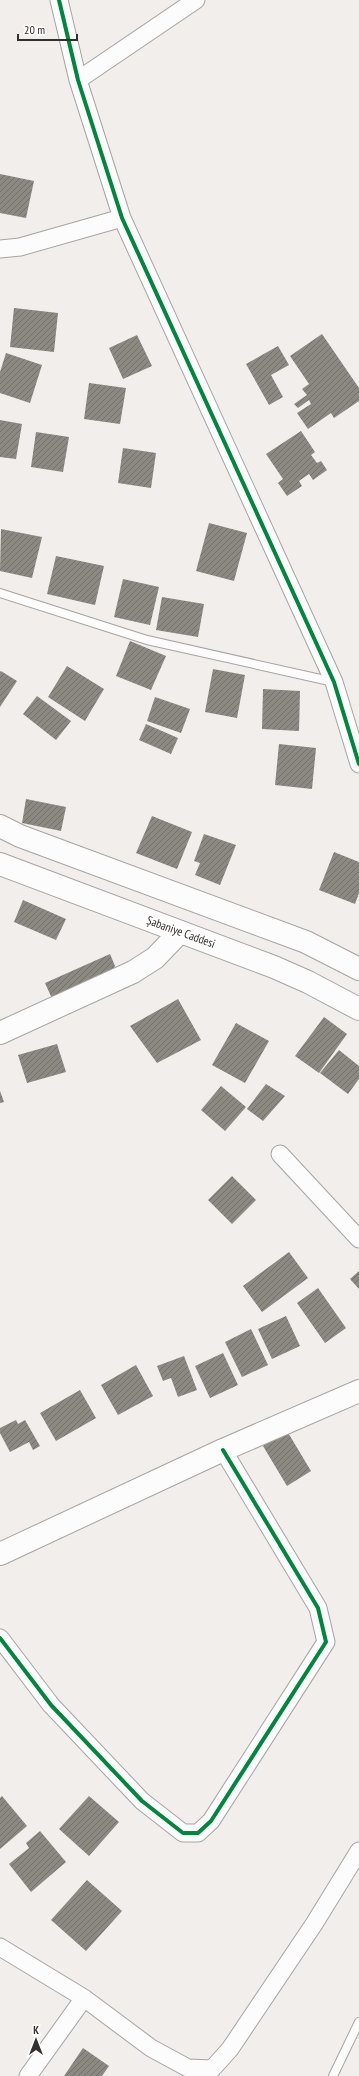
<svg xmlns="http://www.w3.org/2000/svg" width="359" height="2076" font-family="'PT Sans Narrow',sans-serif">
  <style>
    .building { fill: url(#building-hatch) }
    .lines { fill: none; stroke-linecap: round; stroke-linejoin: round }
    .lane-casing { stroke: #a6a4a1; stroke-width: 10 }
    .street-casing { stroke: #a6a4a1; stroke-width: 19 }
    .secondary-casing { stroke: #a6a4a1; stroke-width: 24 }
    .highway-casing { stroke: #a6a4a1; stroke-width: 24 }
    .lane { stroke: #fdfcfc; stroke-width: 8 }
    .street { stroke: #fdfcfc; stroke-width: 17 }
    .secondary { stroke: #fdfcfc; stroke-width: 22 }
    .highway { stroke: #fdfcfc; stroke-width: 22 }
    .cycleway-casing { stroke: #fff; stroke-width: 6 }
    .cycleway { stroke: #00873e; stroke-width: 4 }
    .labels { text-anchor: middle; stroke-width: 4; stroke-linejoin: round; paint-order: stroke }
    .street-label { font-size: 12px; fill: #33302e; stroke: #fff }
  </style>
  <defs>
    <pattern id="building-hatch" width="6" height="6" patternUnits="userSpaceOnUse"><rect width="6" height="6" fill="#8b8982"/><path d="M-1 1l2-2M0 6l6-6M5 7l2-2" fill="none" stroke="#72706b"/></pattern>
  </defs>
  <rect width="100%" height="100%" fill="#f1eeeb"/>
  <path class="building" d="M 0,174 L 34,181 L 26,218 L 0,213 Z
    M 14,308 L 58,313 L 54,352 L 10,347 Z
    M 322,334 L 359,388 L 359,401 L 334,418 L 331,413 L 308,429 L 297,413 L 311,404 L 309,400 L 298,408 L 294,404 L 307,395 L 302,389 L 309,384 L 290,356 Z
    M 137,335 L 152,366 L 123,379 L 109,348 Z
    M 278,346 L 289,365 L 271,375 L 283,397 L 269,405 L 246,364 Z
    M 6,353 L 42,365 L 30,403 L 0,393 L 0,372 Z
    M 89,383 L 126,388 L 120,424 L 84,419 Z
    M 0,420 L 22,424 L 16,459 L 0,457 Z
    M 301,431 L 315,452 L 311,455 L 317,463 L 321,461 L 327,470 L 313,480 L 309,474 L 299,481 L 302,486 L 287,496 L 278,483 L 283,479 L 266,454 Z
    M 36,432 L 69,437 L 63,472 L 31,467 Z
    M 123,448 L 156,453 L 151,488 L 118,483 Z
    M 209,523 L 247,533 L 234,581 L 196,571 Z
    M 1,529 L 42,537 L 32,578 L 0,571 Z
    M 56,556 L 104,566 L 95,605 L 47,594 Z
    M 123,579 L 159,587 L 150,625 L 114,617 Z
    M 162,597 L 204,604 L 198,637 L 156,630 Z
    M 130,641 L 166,656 L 151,690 L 116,676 Z
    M 67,666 L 104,689 L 85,721 L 48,697 Z
    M 213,669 L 245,675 L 237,718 L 205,712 Z
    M 1,671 L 17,681 L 0,707 L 0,672 Z
    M 263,689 L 300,691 L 299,731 L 262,729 Z
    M 37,696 L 71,721 L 56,740 L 23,714 Z
    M 155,697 L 190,709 L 181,733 L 147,721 Z
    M 146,724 L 178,738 L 171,754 L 139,740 Z
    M 279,744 L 316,748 L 312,789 L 275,785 Z
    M 26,799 L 66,807 L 61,831 L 22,823 Z
    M 152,816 L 192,832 L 177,869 L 136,853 Z
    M 204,834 L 236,845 L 220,885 L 195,875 L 200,863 L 194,861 Z
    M 334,852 L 359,862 L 359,893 L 355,904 L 319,890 Z
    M 23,900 L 66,919 L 56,940 L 14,922 Z
    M 110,954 L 115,966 L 109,978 L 54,1003 L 45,983 Z
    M 178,999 L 201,1040 L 157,1063 L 130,1026 Z
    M 324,1017 L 347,1034 L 319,1073 L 295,1056 Z
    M 236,1023 L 269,1041 L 245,1083 L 212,1065 Z
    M 57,1044 L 66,1072 L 27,1083 L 18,1055 Z
    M 339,1050 L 359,1066 L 359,1079 L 348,1094 L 320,1073 Z
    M 266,1084 L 285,1096 L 263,1121 L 247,1109 Z
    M 221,1086 L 246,1107 L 225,1131 L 201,1110 Z
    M 0,1091 L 4,1102 L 0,1103 Z
    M 232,1176 L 256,1200 L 232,1224 L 208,1200 Z
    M 289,1252 L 308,1278 L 262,1312 L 243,1286 Z
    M 359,1271 L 359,1289 L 350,1279 Z
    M 318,1288 L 346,1328 L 325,1343 L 297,1303 Z
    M 286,1316 L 300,1346 L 272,1359 L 258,1329 Z
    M 251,1329 L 268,1365 L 242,1377 L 225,1342 Z
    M 223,1353 L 238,1385 L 210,1398 L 195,1366 Z
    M 184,1356 L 197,1390 L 178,1397 L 171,1378 L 163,1381 L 157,1366 Z
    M 136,1365 L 153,1396 L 118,1415 L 101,1385 Z
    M 80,1390 L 96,1418 L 56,1441 L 40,1413 Z
    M 16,1420 L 18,1424 L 25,1420 L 40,1446 L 33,1450 L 29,1442 L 10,1452 L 0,1433 L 0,1428 Z
    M 287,1431 L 311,1471 L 287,1486 L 263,1446 Z
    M 2,1796 L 27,1826 L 0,1849 L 0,1798 Z
    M 89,1796 L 119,1822 L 89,1856 L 59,1829 Z
    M 40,1831 L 66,1862 L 31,1892 L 9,1864 L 29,1848 L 26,1843 Z
    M 87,1880 L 122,1911 L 86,1951 L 51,1920 Z
    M 83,2048 L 109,2066 L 102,2076 L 64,2076 Z"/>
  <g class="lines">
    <g class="lane-casing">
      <path id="lane" d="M 0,593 L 147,640 L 334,682
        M 333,2076 L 359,2022"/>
    </g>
    <g class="street-casing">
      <path id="street" d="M 59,0 L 78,80 L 122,218 L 334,682 L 359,764
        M 78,80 L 196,0
        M 0,249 L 20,247 L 122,218
        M 280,1154 L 359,1239
        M 0,1638 L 51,1705 L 142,1801 L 183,1833 L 198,1833 L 211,1821 L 326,1642 L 318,1608 L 223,1450
        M 0,1947 L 84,1998 L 28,2076
        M 84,1998 L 151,2048 L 188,2068 L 212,2069 L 230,2049 L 314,1924 L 359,1851"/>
    </g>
    <g class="secondary-casing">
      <path id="secondary" d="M 0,1033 L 133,972 L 155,958 L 180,932
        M 0,1554 L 223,1450 L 359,1391"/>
    </g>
    <g class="highway-casing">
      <path id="highway" d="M 0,826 L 20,836 L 306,942 L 359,969
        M 0,864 L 274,967 L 308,982 L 359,1009"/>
    </g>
    <use href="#lane" class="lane"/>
    <use href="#street" class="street"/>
    <use href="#secondary" class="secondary"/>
    <use href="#highway" class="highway"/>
    <g class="cycleway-casing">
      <path id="cycleway" d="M 59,0 L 78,80 L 122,218 L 334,682 L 359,764
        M 0,1638 L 51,1705 L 142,1801 L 183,1833 L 198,1833 L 211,1821 L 326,1642 L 318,1608 L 223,1450"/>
    </g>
    <use href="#cycleway" class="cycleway"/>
  </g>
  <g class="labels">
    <g class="street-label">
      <text transform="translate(181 932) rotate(20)" y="4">Şabaniye Caddesi</text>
    </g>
  </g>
  <g transform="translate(36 2040)" stroke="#ffffff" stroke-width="3" paint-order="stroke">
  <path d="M0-3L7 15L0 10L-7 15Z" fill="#33302e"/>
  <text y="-6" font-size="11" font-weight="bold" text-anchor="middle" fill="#33302e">K</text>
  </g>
  <path d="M18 34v6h59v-6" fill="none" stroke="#33302e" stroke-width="2"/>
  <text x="24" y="34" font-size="12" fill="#33302e" stroke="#ffffff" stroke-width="3" paint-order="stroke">20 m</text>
</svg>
